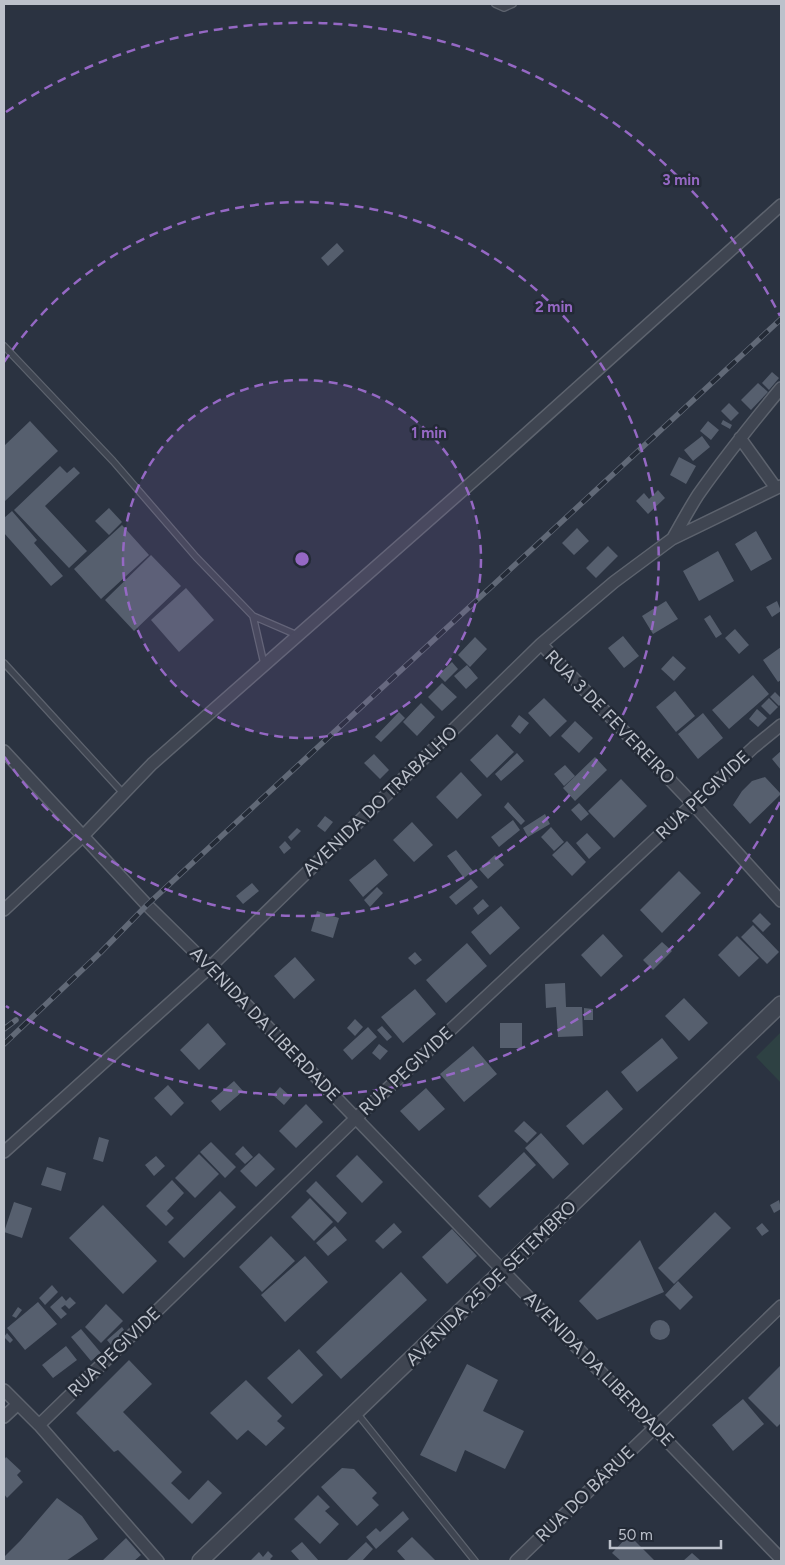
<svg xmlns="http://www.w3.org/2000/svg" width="785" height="1565" font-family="Figtree,sans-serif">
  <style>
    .green { fill: #2e4143 }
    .building { fill: #565f6e }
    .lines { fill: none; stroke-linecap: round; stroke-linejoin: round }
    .service-casing { stroke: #5d636e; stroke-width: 8 }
    .minor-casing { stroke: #5d636e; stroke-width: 14 }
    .tertiary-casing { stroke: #5d636e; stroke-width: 18 }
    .service { stroke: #3f4551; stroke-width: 5.5 }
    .minor { stroke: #3f4551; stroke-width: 11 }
    .tertiary { stroke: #3f4551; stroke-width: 15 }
    .rail-casing { stroke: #616977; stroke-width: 5.5 }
    .rail { stroke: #232a36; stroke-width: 4; stroke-dasharray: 11; stroke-linecap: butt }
    .ring { fill: none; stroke: #9568c4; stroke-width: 2.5; stroke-dasharray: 9 6 }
    .labels { text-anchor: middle; stroke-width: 5; stroke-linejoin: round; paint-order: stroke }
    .street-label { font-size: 18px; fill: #bcc1cb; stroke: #232a36 }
    .centre { fill: #9568c4; stroke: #232a36; stroke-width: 2.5 }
    .ring-label { font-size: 15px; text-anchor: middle; font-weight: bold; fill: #9568c4; stroke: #232a36; stroke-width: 5; stroke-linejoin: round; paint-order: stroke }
  </style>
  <rect width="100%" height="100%" fill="#2b3341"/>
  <path class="green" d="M 781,1032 L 781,1083 L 756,1057 Z"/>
  <path class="building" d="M 337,243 L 344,251 L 328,266 L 321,258 Z
    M 772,372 L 779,378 L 769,390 L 762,383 Z
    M 758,383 L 768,392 L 751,410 L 741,400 Z
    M 729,403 L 739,413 L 731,421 L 721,411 Z
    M 723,420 L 732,425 L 730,429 L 721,424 Z
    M 30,421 L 58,451 L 4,502 L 4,446 Z
    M 708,421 L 719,430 L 711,440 L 700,431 Z
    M 702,436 L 710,447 L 693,461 L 684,450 Z
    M 679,457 L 696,466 L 686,484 L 670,475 Z
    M 60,466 L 67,473 L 74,467 L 80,473 L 45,506 L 87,551 L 69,568 L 14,510 Z
    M 658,490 L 665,498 L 648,514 L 636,501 L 644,493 L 649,499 Z
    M 109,508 L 122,522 L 109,535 L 95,521 Z
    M 12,511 L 37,540 L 34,543 L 63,576 L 51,586 L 4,533 L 4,518 Z
    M 122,525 L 149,555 L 101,599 L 74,569 Z
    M 577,528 L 589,541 L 574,555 L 562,543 Z
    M 756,531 L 772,559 L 751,571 L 735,544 Z
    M 608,546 L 618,556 L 596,578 L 586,568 Z
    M 718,551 L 734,581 L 699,601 L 683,571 Z
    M 151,555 L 181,586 L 134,631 L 105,600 Z
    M 186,588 L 214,620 L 179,652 L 151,620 Z
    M 666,601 L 678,619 L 653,634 L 642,616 Z
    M 777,601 L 781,611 L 772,617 L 766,607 Z
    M 710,615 L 722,634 L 716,638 L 704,619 Z
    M 735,629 L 749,645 L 739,654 L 725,638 Z
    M 623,636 L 639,656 L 624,668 L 608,648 Z
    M 475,637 L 487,649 L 470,667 L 458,655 Z
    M 781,647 L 781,680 L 778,682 L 763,660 Z
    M 673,656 L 686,668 L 674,681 L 661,669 Z
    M 452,662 L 458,669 L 445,682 L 438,675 Z
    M 467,665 L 478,678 L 466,689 L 454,676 Z
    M 753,675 L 769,694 L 729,729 L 712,710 Z
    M 442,683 L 457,697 L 442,711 L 428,697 Z
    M 675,691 L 695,716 L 676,732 L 656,707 Z
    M 775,692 L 781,698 L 781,704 L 779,706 L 770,697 Z
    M 544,698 L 567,721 L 550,737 L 528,713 Z
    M 769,698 L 778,707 L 770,715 L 761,706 Z
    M 421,703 L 435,717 L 417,736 L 403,722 Z
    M 757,709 L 767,718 L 758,727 L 749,719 Z
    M 399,712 L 405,718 L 381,742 L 375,737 Z
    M 703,713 L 723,738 L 698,759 L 678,734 Z
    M 519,715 L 529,723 L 520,734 L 511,726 Z
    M 575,721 L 593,738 L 579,753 L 561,736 Z
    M 497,734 L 514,752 L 487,778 L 470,760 Z
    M 781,751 L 781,770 L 772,759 Z
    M 517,753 L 524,761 L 501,781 L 495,774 Z
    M 374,754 L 389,770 L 380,779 L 364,763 Z
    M 595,757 L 607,770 L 575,801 L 563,788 Z
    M 565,765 L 575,776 L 564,786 L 554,774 Z
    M 461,772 L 482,795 L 457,819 L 436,797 Z
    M 765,777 L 781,794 L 750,824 L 733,805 L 742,791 L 752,781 Z
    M 621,779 L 647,806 L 614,838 L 588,811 Z
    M 508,802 L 525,821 L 521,825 L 504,807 Z
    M 579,803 L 589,814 L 581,821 L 571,810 Z
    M 545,814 L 550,824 L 528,837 L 523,828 Z
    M 325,816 L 333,822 L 325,832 L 317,826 Z
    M 513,820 L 520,830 L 499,847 L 491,837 Z
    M 412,822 L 433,845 L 414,862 L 393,840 Z
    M 551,827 L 564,842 L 554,851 L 541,837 Z
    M 297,828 L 301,831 L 291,841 L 288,837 Z
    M 587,833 L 601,848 L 589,859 L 576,843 Z
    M 285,841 L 291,848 L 284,854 L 279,847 Z
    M 567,841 L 586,862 L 572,876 L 552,855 Z
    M 456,850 L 473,871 L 464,878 L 447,856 Z
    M 495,855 L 504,865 L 488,879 L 479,869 Z
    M 375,859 L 388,875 L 363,897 L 349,880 Z
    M 679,871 L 701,893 L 662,933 L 640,910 Z
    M 471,879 L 478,887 L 456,905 L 449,897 Z
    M 252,883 L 259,891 L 243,904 L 236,896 Z
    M 377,887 L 383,893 L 370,907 L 364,900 Z
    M 483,899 L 489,906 L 478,915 L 473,908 Z
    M 501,906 L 520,928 L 490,955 L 471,932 Z
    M 317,911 L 339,918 L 333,938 L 311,931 Z
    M 760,913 L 771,924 L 763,932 L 752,921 Z
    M 753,925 L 779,952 L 767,964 L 741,937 Z
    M 603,934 L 623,956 L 601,977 L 581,955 Z
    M 737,936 L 759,958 L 739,977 L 718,955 Z
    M 662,942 L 672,951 L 653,970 L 643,960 Z
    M 467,943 L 487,966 L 446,1003 L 426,980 Z
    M 415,952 L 422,960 L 415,965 L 408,958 Z
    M 295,957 L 315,980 L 294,999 L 274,976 Z
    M 565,983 L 566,1007 L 582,1007 L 583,1036 L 558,1037 L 556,1007 L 546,1008 L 545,984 Z
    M 415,989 L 436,1014 L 403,1043 L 381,1017 Z
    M 684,998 L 708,1023 L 689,1041 L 665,1016 Z
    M 584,1008 L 593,1009 L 593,1020 L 584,1020 Z
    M 355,1019 L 363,1027 L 355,1036 L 347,1028 Z
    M 208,1023 L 226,1044 L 199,1070 L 180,1050 Z
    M 500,1023 L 522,1023 L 522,1048 L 500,1048 Z
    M 382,1026 L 392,1037 L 387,1041 L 377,1030 Z
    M 368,1027 L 377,1037 L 352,1060 L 343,1050 Z
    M 662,1038 L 678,1058 L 637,1092 L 621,1072 Z
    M 379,1044 L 388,1051 L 380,1060 L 372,1053 Z
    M 473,1046 L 497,1074 L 464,1102 L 440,1074 Z
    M 234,1081 L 243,1091 L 220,1111 L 211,1101 Z
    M 168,1085 L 184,1103 L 171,1116 L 154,1098 Z
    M 280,1087 L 291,1097 L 284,1105 L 273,1095 Z
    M 426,1088 L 445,1109 L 419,1131 L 400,1111 Z
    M 607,1090 L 623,1109 L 583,1145 L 566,1126 Z
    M 306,1104 L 323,1122 L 296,1148 L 279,1131 Z
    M 524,1121 L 537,1133 L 527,1143 L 514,1131 Z
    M 541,1133 L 569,1164 L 553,1179 L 525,1148 Z
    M 99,1137 L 109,1140 L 103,1162 L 93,1159 Z
    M 211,1142 L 236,1167 L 225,1178 L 200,1152 Z
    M 243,1146 L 253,1157 L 245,1164 L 235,1154 Z
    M 524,1152 L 536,1165 L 490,1208 L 478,1196 Z
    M 259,1153 L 275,1169 L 256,1187 L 240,1171 Z
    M 199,1154 L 219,1174 L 195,1198 L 175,1178 Z
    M 357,1155 L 383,1182 L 362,1203 L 336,1176 Z
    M 156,1156 L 165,1166 L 154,1176 L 145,1165 Z
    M 47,1167 L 66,1173 L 61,1191 L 41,1185 Z
    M 172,1180 L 184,1193 L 167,1211 L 174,1218 L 166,1226 L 146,1206 Z
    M 316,1181 L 347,1213 L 338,1223 L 306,1191 Z
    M 220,1191 L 236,1207 L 184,1258 L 168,1242 Z
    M 310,1198 L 333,1222 L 314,1241 L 291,1217 Z
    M 779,1200 L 781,1209 L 774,1213 L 770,1205 Z
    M 14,1202 L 32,1208 L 22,1238 L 4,1232 Z
    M 103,1205 L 157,1261 L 123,1294 L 69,1238 Z
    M 715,1212 L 731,1228 L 674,1284 L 658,1268 Z
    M 394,1223 L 402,1232 L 383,1249 L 375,1241 Z
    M 762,1223 L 769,1231 L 762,1236 L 756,1228 Z
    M 335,1226 L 347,1240 L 328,1256 L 316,1243 Z
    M 452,1229 L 477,1256 L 447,1284 L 422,1257 Z
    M 271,1236 L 295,1261 L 262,1292 L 239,1267 Z
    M 640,1240 L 664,1292 L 597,1320 L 579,1301 Z
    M 305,1256 L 328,1282 L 285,1322 L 261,1295 Z
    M 401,1272 L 427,1300 L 341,1379 L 316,1352 Z
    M 678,1281 L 693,1297 L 680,1310 L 665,1295 Z
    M 52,1285 L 58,1292 L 45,1305 L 39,1298 Z
    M 62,1296 L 66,1301 L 70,1297 L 76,1303 L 69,1309 L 65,1305 L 61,1308 L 67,1314 L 61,1319 L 50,1307 Z
    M 38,1302 L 57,1324 L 25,1350 L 7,1328 Z
    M 106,1304 L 123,1321 L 101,1343 L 85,1327 Z
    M 18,1307 L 22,1310 L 16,1318 L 12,1316 Z
    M650 1330a10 10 0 1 1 20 0a10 10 0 1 1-20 0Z
    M 122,1327 L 126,1333 L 112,1346 L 107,1340 Z
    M 81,1329 L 101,1353 L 91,1361 L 71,1337 Z
    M 7,1333 L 13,1340 L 10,1343 L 4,1337 Z
    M 66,1346 L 77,1360 L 53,1378 L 42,1365 Z
    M 299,1349 L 323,1375 L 292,1404 L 267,1378 Z
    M 129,1360 L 152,1384 L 123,1412 L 182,1472 L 171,1483 L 189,1500 L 208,1480 L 222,1493 L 192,1524 L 118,1450 L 114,1452 L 76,1413 Z
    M 467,1364 L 498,1380 L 483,1411 L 524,1431 L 505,1469 L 465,1450 L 456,1472 L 420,1455 Z
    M 781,1365 L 781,1423 L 777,1427 L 748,1398 Z
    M 246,1380 L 282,1416 L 277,1421 L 285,1428 L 266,1446 L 248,1430 L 237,1440 L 210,1413 Z
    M 743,1399 L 764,1424 L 733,1451 L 712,1425 Z
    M 6,1457 L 21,1471 L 17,1475 L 23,1482 L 7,1498 L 4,1494 L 4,1460 Z
    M 342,1468 L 354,1469 L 377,1493 L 372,1498 L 379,1505 L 357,1526 L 321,1487 Z
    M 318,1495 L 330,1507 L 325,1511 L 339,1524 L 320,1544 L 294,1519 Z
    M 57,1498 L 82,1516 L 98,1539 L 66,1561 L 4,1561 L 4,1557 L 20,1541 Z
    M 403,1511 L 409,1519 L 376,1549 L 366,1537 L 376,1528 L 380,1532 Z
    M 629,1535 L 655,1561 L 621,1561 L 612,1553 Z
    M 412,1537 L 436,1561 L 406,1561 L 397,1551 Z
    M 126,1538 L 141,1555 L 134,1561 L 102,1561 Z
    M 302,1542 L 319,1561 L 300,1561 L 291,1551 Z
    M 366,1542 L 373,1549 L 362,1561 L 346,1561 Z
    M 268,1551 L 273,1556 L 270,1559 L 272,1561 L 250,1561 L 259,1552 L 263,1557 Z
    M 692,1553 L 701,1561 L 683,1561 Z"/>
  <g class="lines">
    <g class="service-casing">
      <path id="service" d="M 495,4 L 504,8 L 513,4
        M 4,346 L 113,461 L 196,557 L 253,616 L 297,635
        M 253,616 L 264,664
        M 4,663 L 123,793
        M 356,1412 L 475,1561"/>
    </g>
    <g class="minor-casing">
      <path id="minor" d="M 740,438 L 776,488
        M 673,538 C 681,524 689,509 698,495 C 724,458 752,423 781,388
        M 541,644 L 693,804 L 781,901
        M 4,751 L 147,905 L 210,967 L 781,1559
        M 4,910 L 83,836 L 152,764 L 496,461 L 781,205
        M 4,1152 L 210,967 L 541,644 L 614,582 L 672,539 L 781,486
        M 4,1390 L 39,1425 L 158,1561
        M 4,1417 L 18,1404
        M 39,1425 L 356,1118 L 754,747 L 781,725
        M 516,1561 L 781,1306"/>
    </g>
    <g class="tertiary-casing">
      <path id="tertiary" d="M 200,1561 L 781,1004"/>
    </g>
    <use href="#service" class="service"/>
    <use href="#minor" class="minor"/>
    <use href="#tertiary" class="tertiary"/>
    <g class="rail-casing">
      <path id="rail" d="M 4,1029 L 16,1020
        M 4,1044 L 100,953 L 147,905 L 781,319"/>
    </g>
    <use href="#rail" class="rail"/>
  </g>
  <circle cx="302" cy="559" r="179" fill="#9568c4" fill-opacity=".12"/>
  <g class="ring">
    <circle cx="302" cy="559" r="179"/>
    <path d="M4 362A357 357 0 1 1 4 756"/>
    <path d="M780 802A536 536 0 0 1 6 1006M6 112A536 536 0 0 1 780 316"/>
  </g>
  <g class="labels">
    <g class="street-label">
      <text transform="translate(610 717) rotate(46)" y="6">RUA 3 DE FEVEREIRO</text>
      <text transform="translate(703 795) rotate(-43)" y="6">RUA PEGIVIDE</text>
      <text transform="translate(380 801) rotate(-44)" y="6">AVENIDA DO TRABALHO</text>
      <text transform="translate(265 1024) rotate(46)" y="6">AVENIDA DA LIBERDADE</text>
      <text transform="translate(406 1071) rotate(-43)" y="6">RUA PEGIVIDE</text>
      <text transform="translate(491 1283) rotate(-44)" y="6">AVENIDA 25 DE SETEMBRO</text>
      <text transform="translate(114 1352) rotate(-44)" y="6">RUA PEGIVIDE</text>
      <text transform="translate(599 1369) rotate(46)" y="6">AVENIDA DA LIBERDADE</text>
      <text transform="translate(585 1494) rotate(-44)" y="6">RUA DO BÁRUE</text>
    </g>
  </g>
  <circle cx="302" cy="559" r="8" class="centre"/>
  <g class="ring-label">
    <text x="681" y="185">3 min</text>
    <text x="554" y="312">2 min</text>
    <text x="429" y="438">1 min</text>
  </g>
  <rect width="785" height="1565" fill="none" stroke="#bcc1cb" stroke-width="10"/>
  <path d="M610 1540v8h111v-8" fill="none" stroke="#bcc1cb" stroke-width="2.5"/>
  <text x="618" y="1540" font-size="15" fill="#bcc1cb" stroke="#232a36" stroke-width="4" paint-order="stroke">50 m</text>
</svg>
